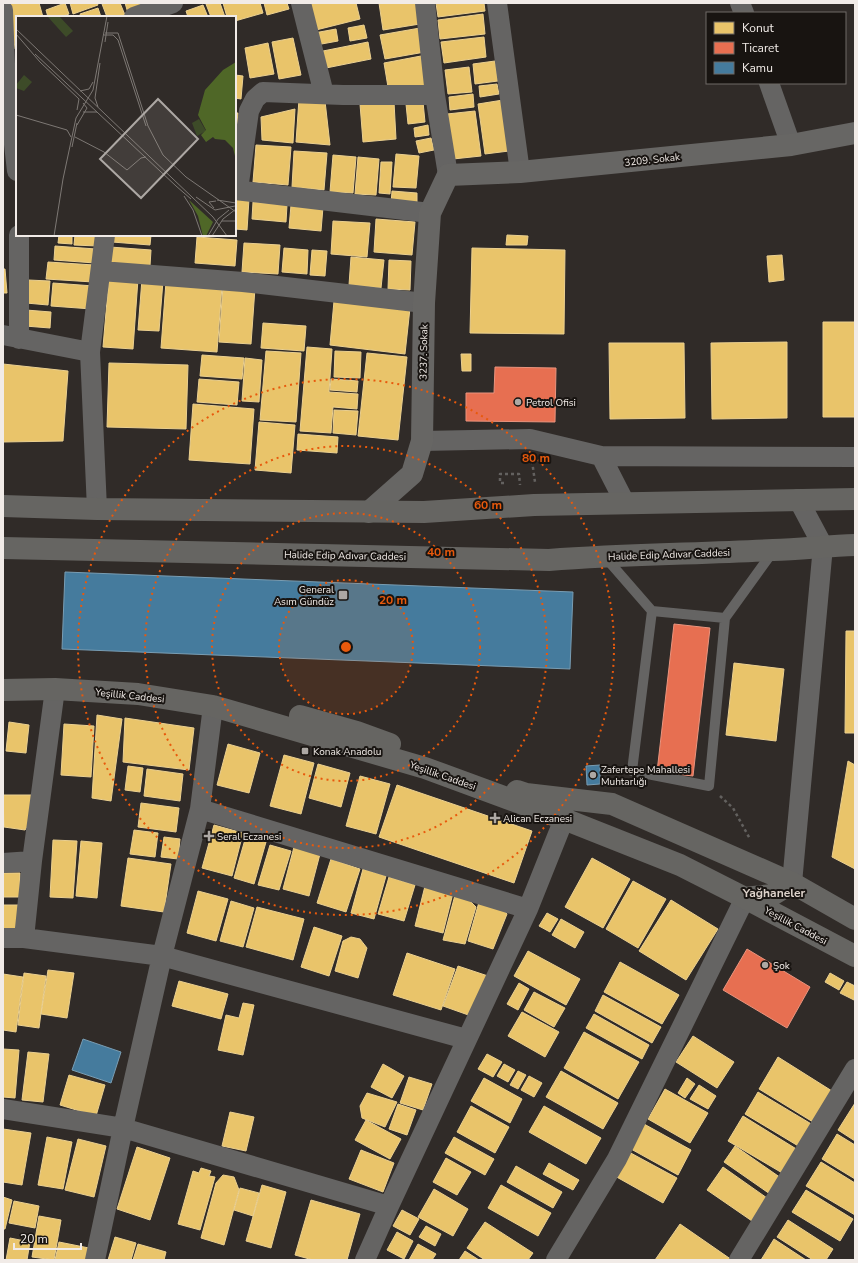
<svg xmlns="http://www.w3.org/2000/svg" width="858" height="1263" font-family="'Nunito Sans',sans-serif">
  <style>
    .homes { fill: #e9c46a; stroke: #ebd090 }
    .shops { fill: #e76f51; stroke: #ea947e }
    .public { fill: #457b9d; stroke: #799db3 }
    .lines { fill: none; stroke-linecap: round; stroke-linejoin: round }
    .path { stroke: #63615f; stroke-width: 2.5; stroke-dasharray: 3 3; stroke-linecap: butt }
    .lane { stroke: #656463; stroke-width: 10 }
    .street { stroke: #656463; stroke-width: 20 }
    .secondary { stroke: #676664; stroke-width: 22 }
    .primary { stroke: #666562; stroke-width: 22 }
    .ring { fill: none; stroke: #e8590c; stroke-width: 2; stroke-dasharray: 2 4 }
    .poi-dot { fill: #ada8a4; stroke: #181411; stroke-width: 1.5 }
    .labels { text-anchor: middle; stroke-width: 4; stroke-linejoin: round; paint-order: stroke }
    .street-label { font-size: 10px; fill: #f1ebe7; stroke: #181411 }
    .poi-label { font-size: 10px; fill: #f1ebe7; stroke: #181411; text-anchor: start }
    .quarter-label { font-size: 12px; font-weight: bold; fill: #ddd2ca; stroke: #181411 }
    .inset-road { fill: none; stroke: #7d7874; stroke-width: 1 }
    .view { fill: #ada8a4; fill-opacity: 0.15; stroke: #ada8a4; stroke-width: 2 }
    .inset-edge { fill: none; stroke: #f1ebe7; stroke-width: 2 }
    .centre { fill: #e8590c; stroke: #181411; stroke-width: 2 }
    .ring-label { font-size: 12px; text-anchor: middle; font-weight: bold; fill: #e8590c; stroke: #181411; stroke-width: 4; stroke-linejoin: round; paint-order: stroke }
  </style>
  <rect width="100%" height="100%" fill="#302b28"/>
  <path class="homes" d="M 10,3 L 39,3 L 43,17 L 17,17 L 17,48 L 15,49 Z
    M 65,3 L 69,14 L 60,17 L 48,17 L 46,10 Z
    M 70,3 L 97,3 L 98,5 L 73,14 Z
    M 107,3 L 120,3 L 125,15 L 119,17 L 107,17 L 102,4 Z
    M 125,3 L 150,3 L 128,13 Z
    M 220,3 L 225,17 L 211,17 L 206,4 Z
    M 223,3 L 260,3 L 263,13 L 235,21 L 235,17 L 227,17 Z
    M 264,3 L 287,3 L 289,9 L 267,15 Z
    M 310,3 L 356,3 L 360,19 L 316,30 Z
    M 379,3 L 416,3 L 420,24 L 383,30 Z
    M 436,3 L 484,3 L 485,11 L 438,17 Z
    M 203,5 L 208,17 L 188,17 L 186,11 Z
    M 98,8 L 101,17 L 81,17 L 80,14 Z
    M 483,14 L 485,34 L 440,39 L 438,20 Z
    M 364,25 L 367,38 L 350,41 L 348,28 Z
    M 420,28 L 425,52 L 385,59 L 380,35 Z
    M 336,29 L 338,41 L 316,45 L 314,33 Z
    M 484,37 L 486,57 L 444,63 L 441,42 Z
    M 293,38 L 301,75 L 279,79 L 272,42 Z
    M 368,42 L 371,59 L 326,68 L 323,51 Z
    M 268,43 L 274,74 L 250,78 L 245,48 Z
    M 421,56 L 427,86 L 389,93 L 384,63 Z
    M 495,61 L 498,81 L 475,84 L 473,64 Z
    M 469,67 L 472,92 L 448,94 L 445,70 Z
    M 235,75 L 243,76 L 241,99 L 235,98 Z
    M 497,84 L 499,94 L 480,97 L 479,86 Z
    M 473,94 L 474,107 L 450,110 L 449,97 Z
    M 299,99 L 325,101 L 330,145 L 296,142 Z
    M 503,100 L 509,151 L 485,154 L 478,104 Z
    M 394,102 L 396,139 L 363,142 L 360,104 Z
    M 423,102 L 425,122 L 408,124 L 406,104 Z
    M 295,109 L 293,143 L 262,140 L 261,117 Z
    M 475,111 L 481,156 L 453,159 L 447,114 Z
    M 235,113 L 238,113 L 237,133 L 235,133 Z
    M 428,125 L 429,135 L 415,137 L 414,128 Z
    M 431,138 L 434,150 L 419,153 L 416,141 Z
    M 256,145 L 291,147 L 288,185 L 253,182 Z
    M 294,151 L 327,153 L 324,190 L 292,187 Z
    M 396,154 L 419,156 L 416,188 L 393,187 Z
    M 333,155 L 356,157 L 353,193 L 330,192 Z
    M 358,157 L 379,159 L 376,195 L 355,194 Z
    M 381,162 L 392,162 L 390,194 L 379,193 Z
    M 392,191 L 417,193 L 417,206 L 391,204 Z
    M 235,198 L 249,199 L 247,230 L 235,229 Z
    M 253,202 L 287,205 L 286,222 L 252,219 Z
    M 291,205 L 323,207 L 321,231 L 289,228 Z
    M 376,219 L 415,222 L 412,255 L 374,252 Z
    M 333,221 L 370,223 L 367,257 L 331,254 Z
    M 59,235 L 72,235 L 72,244 L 58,243 Z
    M 75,235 L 98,235 L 97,246 L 74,245 Z
    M 113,235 L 151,235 L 150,245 L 112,242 Z
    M 507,235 L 528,236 L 527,245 L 506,245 Z
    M 197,237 L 237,240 L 235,266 L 195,263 Z
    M 244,243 L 280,245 L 278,274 L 242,272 Z
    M 55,246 L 96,249 L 95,263 L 54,260 Z
    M 110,247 L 151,250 L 150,266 L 109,263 Z
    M 284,248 L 308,250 L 307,274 L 282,272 Z
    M 472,248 L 565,250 L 564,334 L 470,333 Z
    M 312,250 L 327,251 L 325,276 L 310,275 Z
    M 782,255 L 784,280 L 769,282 L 767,256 Z
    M 351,257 L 384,260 L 381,288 L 349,285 Z
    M 389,260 L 411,261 L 410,290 L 388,289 Z
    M 48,262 L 94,265 L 93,282 L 46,279 Z
    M 3,269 L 5,269 L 7,293 L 3,293 Z
    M 109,277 L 138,279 L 133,349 L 103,347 Z
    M 142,279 L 163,281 L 159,331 L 138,330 Z
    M 28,280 L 50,281 L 48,305 L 26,303 Z
    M 166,282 L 222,286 L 217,352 L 161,348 Z
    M 53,283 L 94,286 L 92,309 L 51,306 Z
    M 223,286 L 255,288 L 251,344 L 219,342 Z
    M 334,301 L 410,308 L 405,354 L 330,345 Z
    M 26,310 L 51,312 L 50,328 L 25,326 Z
    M 823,322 L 855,322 L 855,417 L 823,417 Z
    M 263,323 L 306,326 L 304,351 L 261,348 Z
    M 787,342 L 787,418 L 712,419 L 711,343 Z
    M 609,343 L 684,343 L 685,418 L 610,419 Z
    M 307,347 L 332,349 L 329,392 L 358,394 L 357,409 L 333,407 L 331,433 L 300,431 Z
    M 266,351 L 301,353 L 296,422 L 260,420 Z
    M 335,351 L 361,352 L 360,378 L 334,377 Z
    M 367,353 L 407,357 L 398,440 L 358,436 Z
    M 461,354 L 471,354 L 471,371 L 462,371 Z
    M 202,355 L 244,358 L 242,379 L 200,376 Z
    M 245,358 L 262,360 L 259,402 L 242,401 Z
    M 109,363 L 188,365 L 186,429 L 107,427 Z
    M 3,364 L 68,371 L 63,441 L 3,442 Z
    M 199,379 L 239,382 L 237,405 L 197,402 Z
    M 331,379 L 358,381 L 357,392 L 330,390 Z
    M 193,404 L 254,409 L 250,464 L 189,460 Z
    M 334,410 L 358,411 L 356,435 L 333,433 Z
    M 259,422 L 295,425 L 291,473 L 255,470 Z
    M 298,434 L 338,437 L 337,453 L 297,450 Z
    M 846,631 L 855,631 L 855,733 L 845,733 Z
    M 734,663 L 784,669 L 776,741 L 726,735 Z
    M 97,715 L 122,719 L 111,801 L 92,798 Z
    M 125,718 L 194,728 L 189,770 L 123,762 Z
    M 9,722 L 29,725 L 26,753 L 6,751 Z
    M 64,724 L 94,726 L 91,777 L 61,775 Z
    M 228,744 L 260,753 L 249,793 L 217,785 Z
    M 284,755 L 314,763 L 301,814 L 270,806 Z
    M 848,761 L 855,765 L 855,869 L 832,857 Z
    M 318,764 L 350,773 L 341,807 L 309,798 Z
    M 128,766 L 143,768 L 140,792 L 125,790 Z
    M 147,769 L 183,774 L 180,801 L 144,796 Z
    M 360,776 L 390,784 L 376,834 L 346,826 Z
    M 397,785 L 532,831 L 514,883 L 379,837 Z
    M 3,795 L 34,795 L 30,822 L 25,830 L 4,827 Z
    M 141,803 L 179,808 L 176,832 L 138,827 Z
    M 214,825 L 243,833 L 232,876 L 202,868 Z
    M 134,830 L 158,833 L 155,857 L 130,854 Z
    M 246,836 L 266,842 L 254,884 L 234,878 Z
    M 164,837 L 180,839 L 178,859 L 161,857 Z
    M 53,840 L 77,841 L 73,898 L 50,897 Z
    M 81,841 L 102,843 L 97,898 L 76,896 Z
    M 270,845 L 291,851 L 279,890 L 258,885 Z
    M 294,847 L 320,854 L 309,896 L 283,889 Z
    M 128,858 L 171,864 L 164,912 L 121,906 Z
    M 592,858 L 630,879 L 603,928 L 565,907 Z
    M 331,859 L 360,869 L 346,912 L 317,903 Z
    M 363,869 L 386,876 L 374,919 L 351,913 Z
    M 3,873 L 20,873 L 20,897 L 3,897 Z
    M 389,877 L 415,885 L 404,921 L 378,914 Z
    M 633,881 L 666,899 L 638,948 L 606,929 Z
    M 425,886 L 453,893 L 443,933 L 415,926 Z
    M 198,891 L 228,899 L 216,941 L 187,933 Z
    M 455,895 L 466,897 L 476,907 L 465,944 L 443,940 Z
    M 671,900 L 718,929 L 686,980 L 639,951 Z
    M 231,901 L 254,908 L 243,947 L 220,941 Z
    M 479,902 L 500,906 L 507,914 L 493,949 L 468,941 Z
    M 3,905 L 19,905 L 19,930 L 3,930 Z
    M 257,907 L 304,919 L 293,960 L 246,947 Z
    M 547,913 L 558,919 L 550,932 L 539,926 Z
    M 561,919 L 584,932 L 575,948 L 552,935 Z
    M 314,927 L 342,936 L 329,976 L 301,967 Z
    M 351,937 L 360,939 L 367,948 L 358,978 L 335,971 L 343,941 Z
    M 528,951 L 580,979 L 566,1005 L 514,976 Z
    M 407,953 L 455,969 L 441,1010 L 393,995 Z
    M 620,962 L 679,995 L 662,1024 L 604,992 Z
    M 458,966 L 488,976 L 474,1017 L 443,1006 Z
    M 48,970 L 74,973 L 67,1018 L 41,1014 Z
    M 24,973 L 46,976 L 39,1028 L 18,1025 Z
    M 830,973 L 844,981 L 839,990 L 825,982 Z
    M 3,974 L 23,977 L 16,1032 L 3,1030 Z
    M 179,981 L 228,994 L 221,1019 L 172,1006 Z
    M 847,982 L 855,986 L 854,1000 L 840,993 Z
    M 519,983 L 529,989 L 518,1010 L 507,1004 Z
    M 534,992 L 565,1008 L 554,1027 L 524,1010 Z
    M 603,995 L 661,1027 L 652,1043 L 595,1011 Z
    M 243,1003 L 254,1005 L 243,1055 L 218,1050 L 226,1015 L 239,1018 Z
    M 522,1012 L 559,1032 L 545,1057 L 508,1036 Z
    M 594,1014 L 649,1045 L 642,1059 L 586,1028 Z
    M 584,1032 L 639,1062 L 618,1099 L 564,1068 Z
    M 693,1036 L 734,1062 L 717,1088 L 676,1062 Z
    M 3,1049 L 19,1050 L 15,1098 L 3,1097 Z
    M 28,1052 L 49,1054 L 43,1102 L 22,1100 Z
    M 487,1054 L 502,1062 L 493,1077 L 478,1069 Z
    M 778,1057 L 832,1091 L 813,1122 L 759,1089 Z
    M 383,1064 L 404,1076 L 392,1098 L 371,1087 Z
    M 504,1064 L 515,1070 L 508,1082 L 497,1076 Z
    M 518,1071 L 526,1075 L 518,1089 L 510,1085 Z
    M 561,1071 L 618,1103 L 603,1129 L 546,1097 Z
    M 69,1075 L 105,1085 L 96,1116 L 60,1105 Z
    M 529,1076 L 542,1083 L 534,1097 L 521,1090 Z
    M 409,1077 L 432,1084 L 423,1110 L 400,1103 Z
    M 484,1078 L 522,1099 L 510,1123 L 471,1101 Z
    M 687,1078 L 695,1084 L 685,1098 L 678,1093 Z
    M 699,1085 L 716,1096 L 708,1109 L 690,1099 Z
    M 665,1089 L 708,1113 L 690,1143 L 648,1119 Z
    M 758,1092 L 813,1125 L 800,1147 L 745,1114 Z
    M 367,1093 L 397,1102 L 385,1127 L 362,1118 L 360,1106 Z
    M 855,1103 L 855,1141 L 838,1130 Z
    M 398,1104 L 416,1110 L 407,1135 L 389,1129 Z
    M 471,1106 L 509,1127 L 495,1153 L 457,1132 Z
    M 544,1106 L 601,1138 L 586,1164 L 529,1132 Z
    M 230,1112 L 254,1117 L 246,1151 L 222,1146 Z
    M 743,1116 L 798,1150 L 784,1174 L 728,1141 Z
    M 366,1120 L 401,1139 L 390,1159 L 355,1140 Z
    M 644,1124 L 691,1150 L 678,1175 L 631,1149 Z
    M 3,1129 L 31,1133 L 22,1185 L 3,1182 Z
    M 837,1134 L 855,1145 L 855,1179 L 822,1159 Z
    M 47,1137 L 72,1142 L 63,1189 L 38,1185 Z
    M 454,1137 L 494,1159 L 485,1175 L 445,1153 Z
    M 78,1139 L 106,1146 L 94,1197 L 65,1190 Z
    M 735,1146 L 781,1178 L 770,1194 L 724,1162 Z
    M 137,1147 L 170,1158 L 150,1220 L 117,1209 Z
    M 361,1150 L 394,1163 L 383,1192 L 349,1179 Z
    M 627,1151 L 677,1178 L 663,1203 L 613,1175 Z
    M 446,1158 L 471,1172 L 457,1195 L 433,1182 Z
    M 821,1162 L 855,1183 L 855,1215 L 806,1186 Z
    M 549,1163 L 579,1180 L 573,1190 L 543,1174 Z
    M 516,1166 L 562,1192 L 553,1208 L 507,1182 Z
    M 723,1167 L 767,1198 L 752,1221 L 707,1190 Z
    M 201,1168 L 211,1171 L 209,1176 L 215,1177 L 200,1230 L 178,1224 L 193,1171 L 199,1173 Z
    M 223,1175 L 234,1177 L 239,1190 L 224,1245 L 201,1238 L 216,1183 Z
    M 262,1185 L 286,1192 L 271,1248 L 246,1241 Z
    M 501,1185 L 551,1213 L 538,1236 L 488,1208 Z
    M 240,1188 L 259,1193 L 253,1216 L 234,1210 Z
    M 434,1189 L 468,1209 L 453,1236 L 418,1217 Z
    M 806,1190 L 853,1219 L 840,1241 L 792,1212 Z
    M 3,1197 L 12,1200 L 5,1229 L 3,1229 Z
    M 311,1200 L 360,1214 L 347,1260 L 313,1260 L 295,1255 Z
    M 14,1201 L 39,1206 L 35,1228 L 9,1223 Z
    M 402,1210 L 419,1219 L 410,1235 L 393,1226 Z
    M 39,1216 L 61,1220 L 54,1260 L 32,1257 Z
    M 788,1220 L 833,1249 L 826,1260 L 813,1260 L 777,1237 Z
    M 485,1222 L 533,1253 L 528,1260 L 485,1260 L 467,1248 Z
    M 680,1224 L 732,1260 L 655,1260 Z
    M 426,1226 L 441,1234 L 435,1246 L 419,1237 Z
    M 397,1232 L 413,1241 L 404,1259 L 387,1250 Z
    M 115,1237 L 136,1243 L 131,1260 L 108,1260 Z
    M 10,1238 L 30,1242 L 27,1260 L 6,1260 Z
    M 774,1239 L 806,1260 L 761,1260 Z
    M 59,1242 L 89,1248 L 86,1260 L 55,1260 Z
    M 138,1244 L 166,1252 L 164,1260 L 133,1260 Z
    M 418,1244 L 436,1254 L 432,1260 L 409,1260 Z
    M 465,1251 L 479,1260 L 459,1260 Z"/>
  <path class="shops" d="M 495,367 L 556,368 L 555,422 L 466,421 L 466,393 L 494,393 Z
    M 674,624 L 710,628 L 693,776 L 657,772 Z
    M 747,949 L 810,987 L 787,1028 L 723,990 Z"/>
  <path class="public" d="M 65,572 L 573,592 L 570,669 L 62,649 Z
    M 600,765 L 600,784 L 587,785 L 586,766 Z
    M 83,1039 L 121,1052 L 111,1083 L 72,1070 Z"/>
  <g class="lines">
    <path class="path" d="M 532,461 L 535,482
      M 504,483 L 500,483 L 500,474 L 519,474 L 520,485
      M 720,796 L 733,808 L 750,839"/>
    <path class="lane" d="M 605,557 L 652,611
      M 652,611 L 725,618 L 709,786 L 632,771 Z
      M 725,618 L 774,550"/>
    <path class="street" d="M 301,3 L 324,94
      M 425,3 L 435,95 L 448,175
      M 497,3 L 520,172
      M 740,3 L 744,13
      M 3,10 L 5,64 L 17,171
      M 134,17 L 173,3
      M 769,83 L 791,145
      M 235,190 L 430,213
      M 238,190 L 249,111 L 255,99 L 263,92 L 343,95 L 435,95
      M 19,235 L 19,339
      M 101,271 L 243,282 L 424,303
      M 3,335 L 90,352 L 97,509
      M 90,352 L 105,235
      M 422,441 L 530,439 L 601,456
      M 625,503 L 601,456 L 855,457
      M 200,809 L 528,909
      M 3,863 L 32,861
      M 792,883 L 823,546 L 798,499
      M 3,938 L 24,938 L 162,956 L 466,1039
      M 24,938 L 32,861 L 55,689
      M 3,1109 L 123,1128 L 389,1206
      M 95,1260 L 123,1128 L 162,956 L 200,809 L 213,706
      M 365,1260 L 389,1206 L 528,909 L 564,819
      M 556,1260 L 617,1159 L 745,898
      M 739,1260 L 855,1069"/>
    <path class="secondary" d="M 369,512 L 412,474 L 422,441 L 424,303 L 430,213 L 448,175 L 520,172 L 791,145 L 855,133"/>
    <path class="primary" d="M 3,506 L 97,509 L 424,512 L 534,505 L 855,499
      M 3,548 L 549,560 C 624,554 698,554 773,550 C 801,549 828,546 855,545
      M 3,690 L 55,689 L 138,694 L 213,706 L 425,768 L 564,819 L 680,865 L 745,898 L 855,956
      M 300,716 L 357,732 L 390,744
      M 517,791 L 526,794 L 612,804 L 792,883 L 855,919
      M 745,898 L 772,895 L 792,883"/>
  </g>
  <circle cx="346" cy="647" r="67" fill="#e8590c" fill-opacity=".12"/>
  <g class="ring">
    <circle cx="346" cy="647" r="67"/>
    <circle cx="346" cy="647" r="134"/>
    <circle cx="346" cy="647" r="201"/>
    <circle cx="346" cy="647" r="268"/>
  </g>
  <g class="poi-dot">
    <circle cx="518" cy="402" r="4"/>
    <rect x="338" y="590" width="10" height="10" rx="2"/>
    <rect x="301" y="747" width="8" height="8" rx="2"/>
    <circle cx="593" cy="775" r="4"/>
    <path d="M493 812h4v4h4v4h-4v4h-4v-4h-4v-4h4z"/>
    <path d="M207 830h4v4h4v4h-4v4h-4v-4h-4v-4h4z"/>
    <circle cx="765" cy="965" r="4"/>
  </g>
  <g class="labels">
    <g class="street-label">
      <text transform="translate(652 159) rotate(-6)" y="4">3209. Sokak</text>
      <text transform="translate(423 352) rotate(-89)" y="4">3237. Sokak</text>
      <text transform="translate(669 554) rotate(-2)" y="4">Halide Edip Adıvar Caddesi</text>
      <text transform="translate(345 555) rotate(1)" y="4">Halide Edip Adıvar Caddesi</text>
      <text transform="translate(130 695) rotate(6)" y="4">Yeşillik Caddesi</text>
      <text transform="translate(443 775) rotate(19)" y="4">Yeşillik Caddesi</text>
      <text transform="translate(796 925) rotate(28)" y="4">Yeşillik Caddesi</text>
    </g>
    <g class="poi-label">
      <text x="526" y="406">Petrol Ofisi</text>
      <text x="334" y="593" text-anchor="end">General<tspan x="334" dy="12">Asım Gündüz</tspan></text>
      <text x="313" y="755">Konak Anadolu</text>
      <text x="601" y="773">Zafertepe Mahallesi<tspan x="601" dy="12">Muhtarlığı</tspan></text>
      <text x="503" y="822">Alican Eczanesi</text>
      <text x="217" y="840">Seral Eczanesi</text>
      <text x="773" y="969">Şok</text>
    </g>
    <g class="quarter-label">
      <text x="774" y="897">Yağhaneler</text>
    </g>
  </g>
  <g transform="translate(16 16)">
    <rect width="220" height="220" fill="#302b28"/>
    <path d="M 43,0 L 57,15 L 50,21 L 32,1 ZM 8,59 L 16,66 L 8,75 L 0,72 L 0,69 ZM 183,103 L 190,115 L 181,120 L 176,107 Z" fill="#3d4b28"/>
    <path d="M 220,46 L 220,144 L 217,132 L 209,124 L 199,123 L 197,121 L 190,126 L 185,119 L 190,114 L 182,99 L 189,74 L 207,54 ZM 173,184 L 197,206 L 190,220 L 187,220 L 182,200 Z" fill="#4f6727"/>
    <path class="inset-road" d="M 0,13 L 156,162M 89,17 L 102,17 L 132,110 L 147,139 L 170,161 L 220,196M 0,18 L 24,46 L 63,83 L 61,94M 88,19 L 97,19 L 102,24 L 130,110M 89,26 L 92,6M 19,38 L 160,170M 64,75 L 73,73 L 77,66M 82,91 L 79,82 L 84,47M 67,96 L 81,96M 0,99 L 51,114 L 55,121M 61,109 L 71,92 L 67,87M 59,121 L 88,136 L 111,154 L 125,142 L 130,141M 56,131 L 61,107M 156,162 L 197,201 L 211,220M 160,170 L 175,183M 168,180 L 177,194 L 186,220M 180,181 L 199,194 L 219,190M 201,184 L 220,187M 198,192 L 193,186 L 200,185M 206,205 L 220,205M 38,220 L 47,163 L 60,102 L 77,74 L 91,0M 192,220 L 202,203 L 213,194M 196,220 L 207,203 L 220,193"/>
    <path class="view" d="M 142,83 L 182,123 L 125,182 L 84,143 Z"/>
    <rect width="220" height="220" class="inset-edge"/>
  </g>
  <circle cx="346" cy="647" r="6" class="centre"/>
  <g class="ring-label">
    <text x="536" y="462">80 m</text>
    <text x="488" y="509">60 m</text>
    <text x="441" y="556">40 m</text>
    <text x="393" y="604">20 m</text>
  </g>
  <rect width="858" height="1263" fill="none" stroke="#f1ebe7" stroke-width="8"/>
  <rect x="706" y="12" width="140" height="72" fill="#181411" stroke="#6f6a67"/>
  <rect x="714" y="22" width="20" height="12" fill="#e9c46a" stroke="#6f6a67"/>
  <text x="742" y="32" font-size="12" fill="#f1ebe7">Konut</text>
  <rect x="714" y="42" width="20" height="12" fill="#e76f51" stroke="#6f6a67"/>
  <text x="742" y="52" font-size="12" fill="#f1ebe7">Ticaret</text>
  <rect x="714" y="62" width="20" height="12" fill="#457b9d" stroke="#6f6a67"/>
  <text x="742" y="72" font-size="12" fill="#f1ebe7">Kamu</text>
  <path d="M14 1243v6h67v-6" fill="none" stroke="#f1ebe7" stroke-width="2"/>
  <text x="20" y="1243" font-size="12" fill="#f1ebe7" stroke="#181411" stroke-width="3" paint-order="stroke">20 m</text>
</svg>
